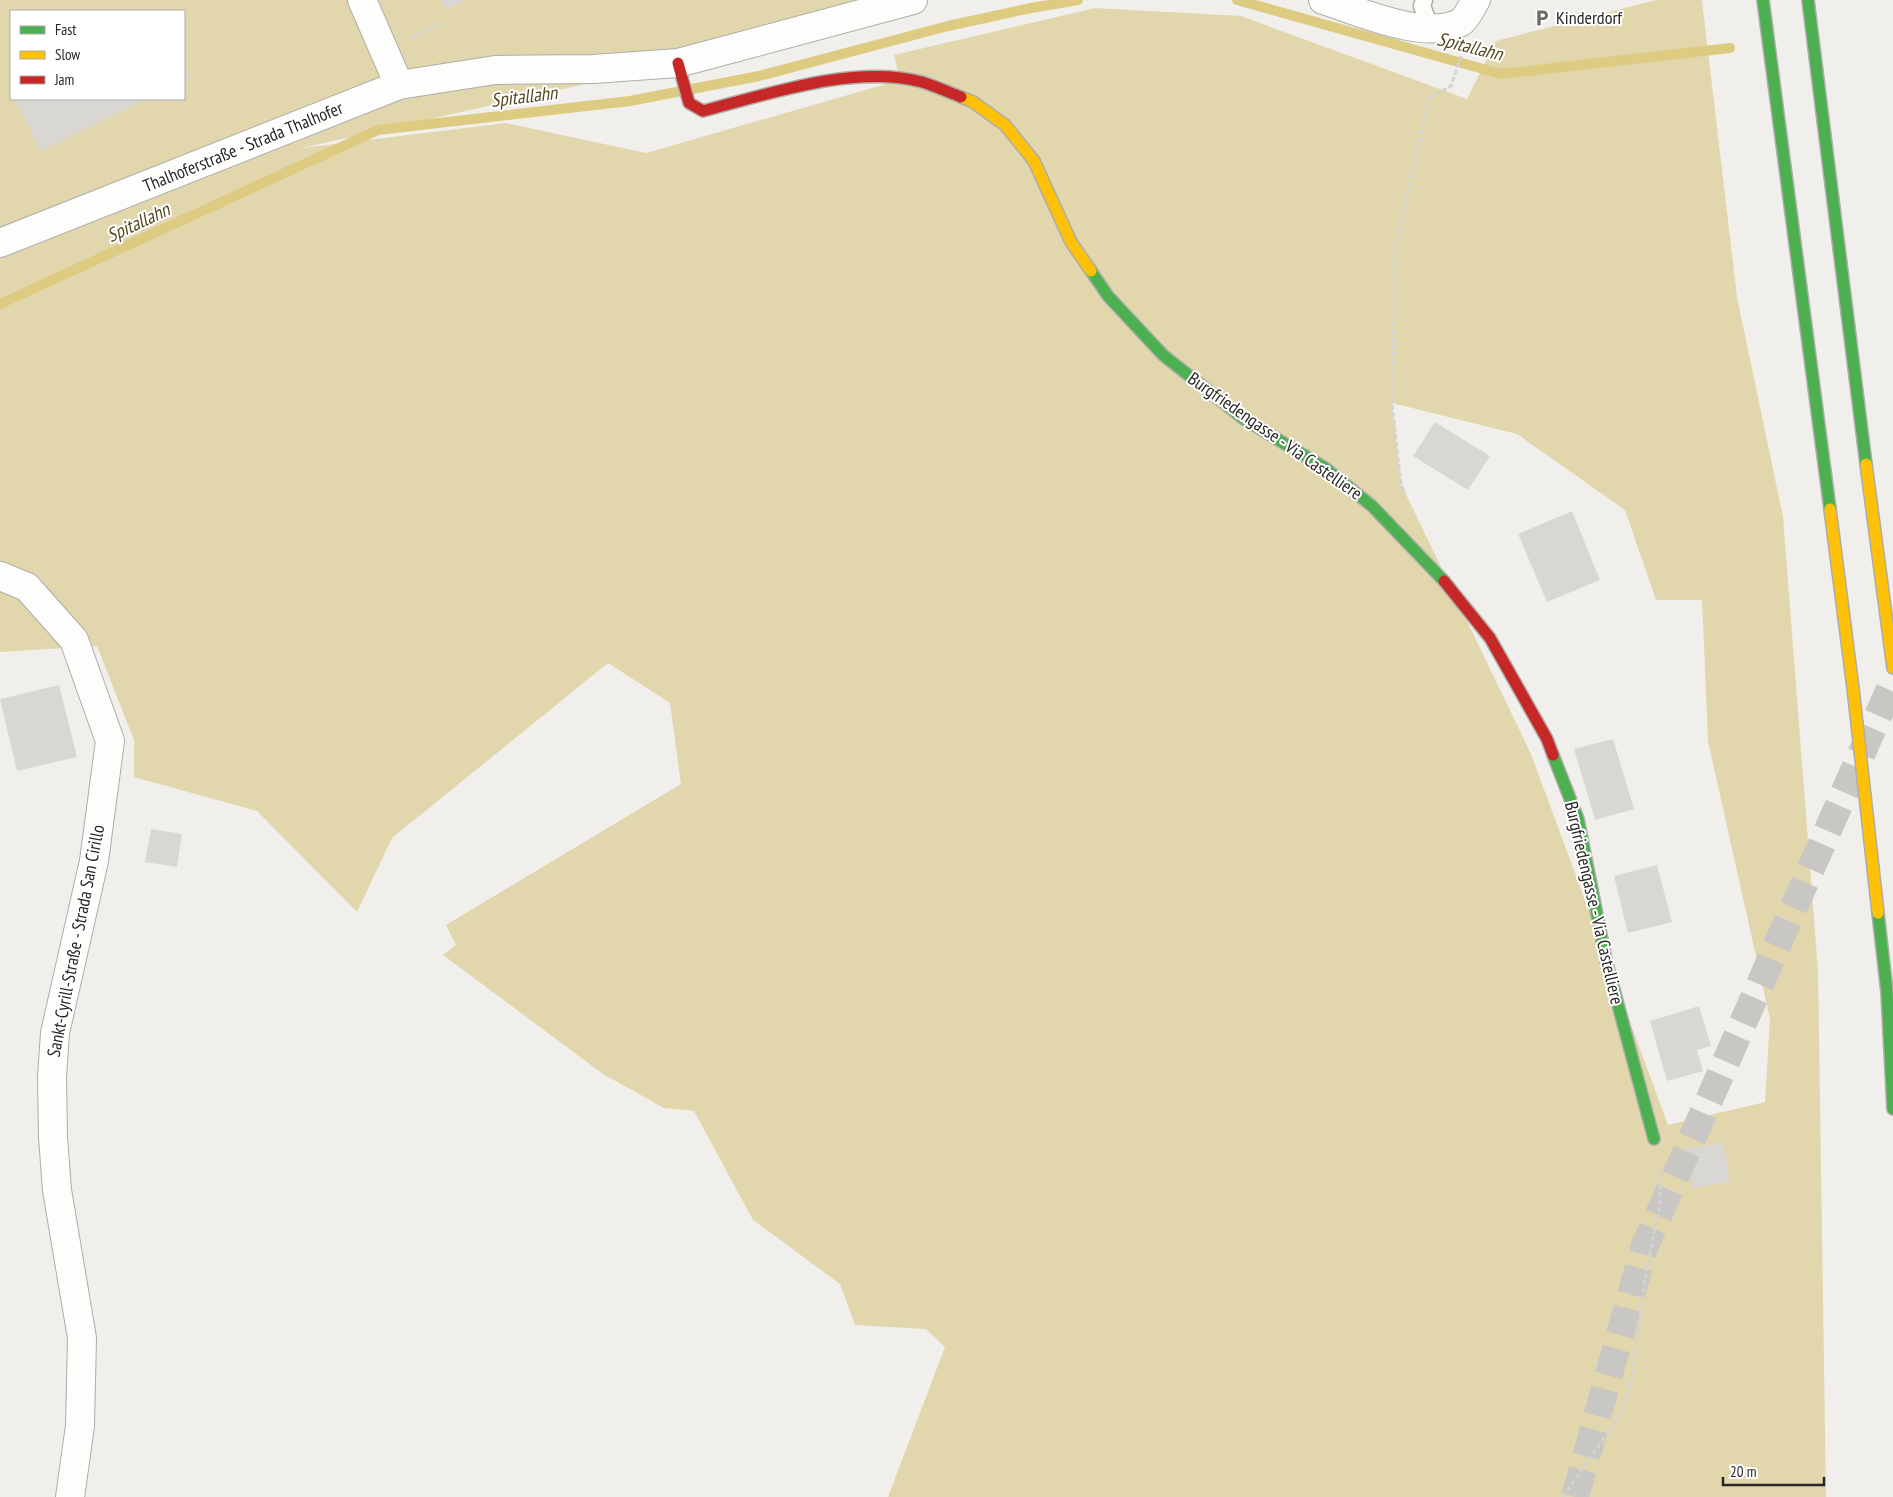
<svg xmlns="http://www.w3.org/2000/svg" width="1893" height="1497" font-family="'PT Sans Narrow',sans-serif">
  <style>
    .green { fill: #e2d7ac; fill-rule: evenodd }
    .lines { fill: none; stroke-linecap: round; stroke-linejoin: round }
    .stream { stroke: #decb82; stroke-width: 10 }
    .building { fill: #d8d7d4 }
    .primary-tunnel { stroke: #c8c7c3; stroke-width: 28; stroke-dasharray: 28 14; stroke-linecap: butt }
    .lane-casing { stroke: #adadaa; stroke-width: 19 }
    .street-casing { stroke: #adadaa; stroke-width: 30 }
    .fast-casing { stroke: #adadaa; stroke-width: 14 }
    .slow-casing { stroke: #adadaa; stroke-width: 14 }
    .jam-casing { stroke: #adadaa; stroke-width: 14 }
    .path { stroke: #d3d3d2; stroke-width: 3; stroke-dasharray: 5 2.5; stroke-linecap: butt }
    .lane { stroke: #fdfdfc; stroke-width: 16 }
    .street { stroke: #fdfdfc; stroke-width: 28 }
    .fast { stroke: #4caf50; stroke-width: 11 }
    .slow { stroke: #ffc107; stroke-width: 11 }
    .jam { stroke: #c62828; stroke-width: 11 }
    .labels { text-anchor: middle; stroke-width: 4; stroke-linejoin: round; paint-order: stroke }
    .poi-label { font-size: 18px; fill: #282725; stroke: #fff; text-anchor: start }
    .street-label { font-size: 18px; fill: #282725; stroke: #fff }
    .water-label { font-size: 19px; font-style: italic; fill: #53481d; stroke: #fff }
  </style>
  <rect width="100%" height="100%" fill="#f0efeb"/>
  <path class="green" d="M 0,0 L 914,0 L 678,63 L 302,148 L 506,123 L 646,153 L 900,80 L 894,55 L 1095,8 L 1241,16 L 1467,99 L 1496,41 L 1656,0 L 1702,0 L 1737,297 L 1783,517 L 1818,970 L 1826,1497 L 888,1497 L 945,1347 L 926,1329 L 855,1325 L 840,1284 L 753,1220 L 694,1111 L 664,1108 L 603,1074 L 443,955 L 456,945 L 446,925 L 681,784 L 670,703 L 608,663 L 392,838 L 357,912 L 257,811 L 134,777 L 134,740 L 97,646 L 0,652 ZM 11,11 L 184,11 L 184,99 L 11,99 ZM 1392,403 L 1517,434 L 1625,510 L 1656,600 L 1702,600 L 1708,741 L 1770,1019 L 1765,1102 L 1668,1125 L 1531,754 L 1401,484 Z"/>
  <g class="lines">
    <path class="stream" d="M 1237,0 L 1501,74 L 1730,48
      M 0,304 L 378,130 L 630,101 L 759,76 L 948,26 L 1031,8 L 1078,0"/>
  </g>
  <path class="building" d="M 441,0 L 465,0 L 446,9 Z
    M 184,65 L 190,78 L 184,81 Z
    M 15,99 L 147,99 L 41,151 Z
    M 1435,422 L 1490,456 L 1468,490 L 1413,456 Z
    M 1572,511 L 1600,580 L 1547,602 L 1518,534 Z
    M 59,685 L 77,757 L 17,771 L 0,699 Z
    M 1613,739 L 1634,809 L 1595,820 L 1574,749 Z
    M 151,829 L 182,834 L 177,867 L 145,862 Z
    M 1657,865 L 1672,922 L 1628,933 L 1614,876 Z
    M 1699,1006 L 1711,1046 L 1697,1050 L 1703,1071 L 1667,1081 L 1650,1021 Z
    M 1723,1143 L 1730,1182 L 1692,1188 L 1686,1148 Z"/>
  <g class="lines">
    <path class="primary-tunnel" d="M 1575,1497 L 1644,1248 L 1893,682"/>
    <g class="lane-casing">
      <path id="lane" d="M 1424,0 L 1422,6 L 1431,29"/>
    </g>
    <g class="street-casing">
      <path id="street" d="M 362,0 L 399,85
        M 1323,0 C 1358,11 1427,42 1461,22 C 1467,18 1472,6 1476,0
        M 0,243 L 399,85 L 495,70 L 593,69 L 678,63 L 913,0
        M 0,576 L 27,587 L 74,640 L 110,741 L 94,861 L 55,1033 L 52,1077 L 53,1137 L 57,1190 L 82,1338 L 80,1426 L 70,1497"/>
    </g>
    <g class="fast-casing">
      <path id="fast" d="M 1763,0 L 1830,509
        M 1808,0 L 1866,464
        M 1091,271 L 1108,296 L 1163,355 L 1244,419 L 1325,468 L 1372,506 L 1444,581
        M 1553,755 L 1578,819 L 1606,960 L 1654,1139
        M 1878,913 L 1887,992 L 1893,1109"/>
    </g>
    <g class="slow-casing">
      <path id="slow" d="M 961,97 L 973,102 L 1005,125 L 1034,161 L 1071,242 L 1091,271
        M 1866,464 L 1893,668
        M 1830,509 L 1853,688 L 1878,913"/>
    </g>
    <g class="jam-casing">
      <path id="jam" d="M 678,63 L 689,103 L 703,111 C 769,94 854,64 922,82 C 935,86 948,92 961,97
        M 1444,581 L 1490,638 L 1547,739 L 1553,755"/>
    </g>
    <path class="path" d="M 412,36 L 446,22
      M 1404,491 L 1401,484 L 1392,403 L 1396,245 L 1429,98 L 1451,86 L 1461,56
      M 1563,1497 L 1622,1412 L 1632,1378 L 1645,1279 L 1660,1204 L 1660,1169"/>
    <use href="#lane" class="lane"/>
    <use href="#street" class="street"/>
    <use href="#fast" class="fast"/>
    <use href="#slow" class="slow"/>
    <use href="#jam" class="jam"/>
  </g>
  <defs>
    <g id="parking-bare" transform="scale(1.35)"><path d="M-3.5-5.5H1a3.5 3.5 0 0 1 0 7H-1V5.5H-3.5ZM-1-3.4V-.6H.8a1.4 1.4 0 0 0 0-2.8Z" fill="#6e6d6a" stroke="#fff" stroke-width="2.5" paint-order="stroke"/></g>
  </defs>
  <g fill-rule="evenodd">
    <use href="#parking-bare" x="1542" y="18"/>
  </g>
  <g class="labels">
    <g class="poi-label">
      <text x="1556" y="24">Kinderdorf</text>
    </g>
    <g class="street-label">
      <text transform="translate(243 147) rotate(-22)" y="6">Thalhoferstraße - Strada Thalhofer</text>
      <text transform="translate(1275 436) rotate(35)" y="6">Burgfriedengasse - Via Castelliere</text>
      <text transform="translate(1594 903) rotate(77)" y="6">Burgfriedengasse - Via Castelliere</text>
      <text transform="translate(76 941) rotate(-79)" y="6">Sankt-Cyrill-Straße - Strada San Cirillo</text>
    </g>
    <g class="water-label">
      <text transform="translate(1470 46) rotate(14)" y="7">Spitallahn</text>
      <text transform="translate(524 96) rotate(-7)" y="7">Spitallahn</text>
      <text transform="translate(138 222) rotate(-25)" y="7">Spitallahn</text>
    </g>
  </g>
  <rect x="10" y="10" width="175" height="90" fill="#ffffff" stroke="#a9a9a8"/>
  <rect x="20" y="26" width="25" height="8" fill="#4caf50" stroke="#a9a9a8"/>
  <text x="55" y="35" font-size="15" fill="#282725">Fast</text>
  <rect x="20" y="51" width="25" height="8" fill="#ffc107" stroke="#a9a9a8"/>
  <text x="55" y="60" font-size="15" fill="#282725">Slow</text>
  <rect x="20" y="76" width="25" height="8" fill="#c62828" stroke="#a9a9a8"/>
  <text x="55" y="85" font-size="15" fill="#282725">Jam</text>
  <path d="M1723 1477v8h101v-8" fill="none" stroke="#282725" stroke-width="2.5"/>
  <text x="1730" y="1477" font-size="15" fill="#282725" stroke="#ffffff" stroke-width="4" paint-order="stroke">20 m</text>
</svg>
